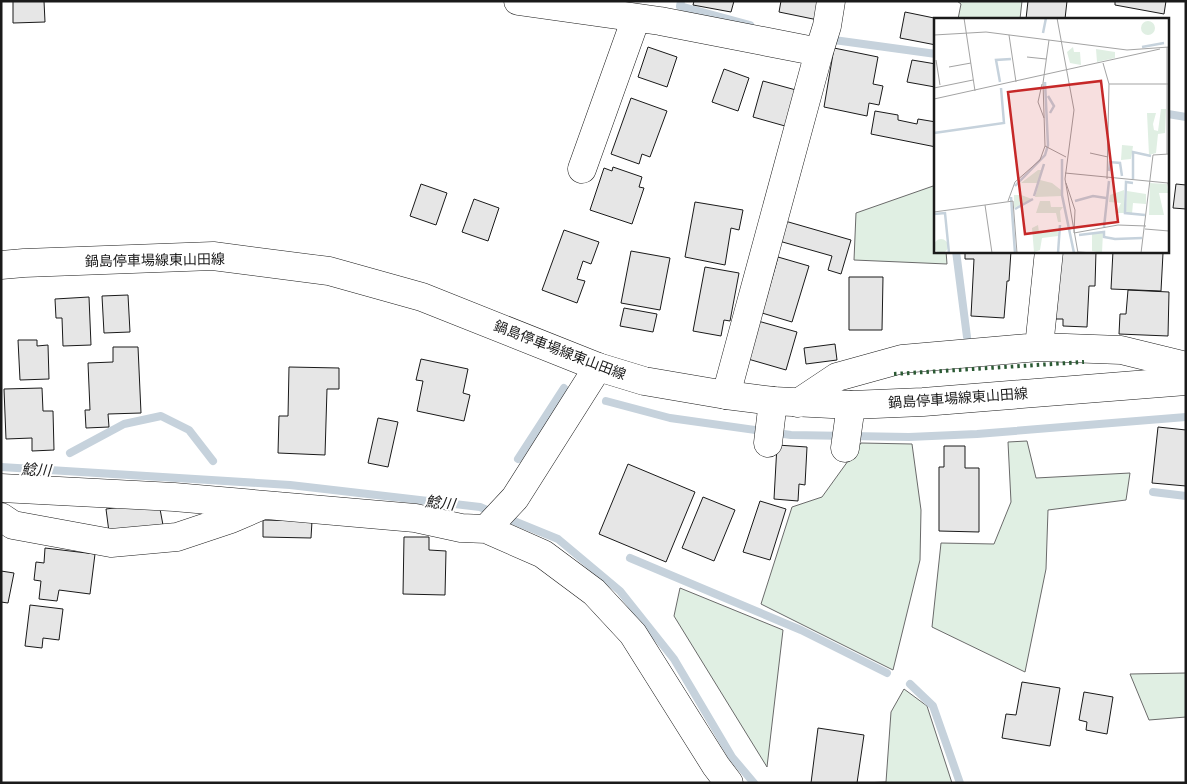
<svg xmlns="http://www.w3.org/2000/svg" width="1187" height="784" font-family="'Space Grotesk','Noto Sans JP',sans-serif">
  <style>
    .green { fill: #e0efe3; stroke: #6a6a6a }
    .lines { fill: none; stroke-linecap: round; stroke-linejoin: round }
    .stream { stroke: #c6d2dc; stroke-width: 8 }
    .building { fill: #e6e6e6; stroke: #1a1a1a }
    .minor-casing { stroke: #1a1a1a; stroke-width: 29 }
    .major-casing { stroke: #1a1a1a; stroke-width: 29 }
    .minor { stroke: #fff; stroke-width: 28 }
    .major { stroke: #fff; stroke-width: 28 }
    .hedge { stroke: #2b5a34; stroke-width: 4; stroke-dasharray: 2.5 4; stroke-linecap: butt }
    .labels { text-anchor: middle; stroke-width: 4; stroke-linejoin: round; paint-order: stroke }
    .street-label { font-size: 14px; fill: #1a1a1a; stroke: #fff }
    .water-label { font-size: 15px; font-style: italic; fill: #1a1a1a; stroke: #fff }
    .inset-river { fill: none; stroke: #c6d2dc; stroke-width: 2.5 }
    .inset-road { fill: none; stroke: #a3a3a3; stroke-width: 1 }
    .view { fill: #c62828; fill-opacity: 0.15; stroke: #c62828; stroke-width: 2.5 }
    .inset-edge { fill: none; stroke: #1a1a1a; stroke-width: 2.5 }
  </style>
  <rect width="100%" height="100%" fill="#fff"/>
  <path class="green" d="M 957,1 L 1022,1 L 1020,19 L 958,19 L 961,4 Z
    M 936,185 L 936,251 L 946,251 L 947,264 L 854,260 L 856,213 Z
    M 1027,441 L 1036,478 L 1130,473 L 1126,500 L 1048,510 L 1046,569 L 1025,672 L 932,627 L 941,543 L 994,544 L 1011,502 L 1008,442 Z
    M 861,443 L 912,444 L 921,510 L 920,560 L 893,670 L 761,604 L 792,507 L 822,497 Z
    M 680,588 L 783,630 L 767,767 L 674,616 Z
    M 1186,673 L 1186,717 L 1149,720 L 1130,674 Z
    M 904,689 L 927,706 L 952,783 L 863,783 L 886,782 L 891,712 Z"/>
  <g class="lines">
    <path class="stream" d="M 681,1 L 680,6 L 750,25
      M 834,40 L 936,54
      M 1168,114 L 1186,117
      M 956,251 L 967,337
      M 606,401 L 670,418 L 791,435 L 909,437 L 977,434 L 1186,417
      M 70,453 L 124,424 L 161,416 L 189,430 L 213,461
      M 518,459 L 564,388
      M 1,467 L 290,485 L 480,507 L 494,513
      M 1153,492 L 1186,496
      M 504,517 L 558,539 L 620,591 L 674,659 L 732,757 L 754,783
      M 630,558 L 801,630 L 887,673
      M 910,684 L 933,706 L 960,783"/>
  </g>
  <path class="building" d="M 13,1 L 44,1 L 45,22 L 13,23 Z
    M 694,1 L 734,1 L 731,12 L 693,5 Z
    M 781,1 L 822,1 L 818,20 L 779,12 Z
    M 1028,1 L 1067,1 L 1065,19 L 1026,19 Z
    M 1115,1 L 1166,1 L 1164,14 L 1115,5 Z
    M 905,12 L 939,19 L 936,19 L 936,45 L 900,38 Z
    M 648,47 L 677,57 L 667,87 L 638,77 Z
    M 834,48 L 878,57 L 873,84 L 883,86 L 879,105 L 869,103 L 867,116 L 824,107 Z
    M 912,60 L 936,64 L 935,87 L 907,82 Z
    M 724,69 L 749,78 L 738,111 L 712,102 Z
    M 763,81 L 796,90 L 785,126 L 753,117 Z
    M 631,98 L 667,111 L 650,157 L 642,154 L 639,164 L 611,154 Z
    M 875,111 L 898,115 L 898,120 L 917,124 L 918,119 L 936,122 L 936,147 L 871,134 Z
    M 613,167 L 642,177 L 639,187 L 644,188 L 632,224 L 590,210 L 604,168 L 612,171 Z
    M 421,184 L 447,193 L 436,225 L 410,216 Z
    M 1176,184 L 1186,185 L 1186,209 L 1173,208 Z
    M 474,199 L 499,208 L 488,241 L 462,232 Z
    M 695,202 L 743,210 L 739,230 L 731,228 L 725,265 L 685,257 Z
    M 785,221 L 851,240 L 841,274 L 828,270 L 832,256 L 779,241 Z
    M 564,230 L 599,242 L 591,264 L 583,261 L 577,279 L 585,281 L 577,303 L 542,290 Z
    M 631,251 L 670,258 L 660,310 L 621,303 Z
    M 965,251 L 1011,251 L 1009,281 L 1007,281 L 1004,318 L 971,316 L 974,259 L 965,259 Z
    M 1059,251 L 1096,251 L 1095,286 L 1089,286 L 1087,327 L 1063,326 L 1063,319 L 1052,319 Z
    M 1113,251 L 1163,253 L 1161,291 L 1111,289 Z
    M 778,257 L 809,266 L 792,322 L 762,313 Z
    M 705,267 L 739,273 L 730,321 L 724,320 L 721,336 L 693,331 Z
    M 849,277 L 883,277 L 882,330 L 849,330 Z
    M 1128,290 L 1169,292 L 1168,336 L 1119,334 L 1120,314 L 1126,314 Z
    M 128,295 L 130,332 L 104,333 L 102,296 Z
    M 89,297 L 91,345 L 63,346 L 62,318 L 56,318 L 55,299 Z
    M 624,308 L 657,314 L 653,332 L 620,326 Z
    M 758,321 L 797,332 L 786,370 L 748,359 Z
    M 18,340 L 37,340 L 37,346 L 48,345 L 49,379 L 20,380 Z
    M 835,344 L 837,360 L 806,364 L 804,348 Z
    M 113,347 L 138,347 L 141,413 L 108,414 L 109,427 L 86,428 L 85,410 L 90,410 L 88,363 L 113,362 Z
    M 421,359 L 468,369 L 463,393 L 470,395 L 464,421 L 417,411 L 423,381 L 416,380 Z
    M 289,367 L 339,368 L 339,389 L 327,389 L 325,455 L 278,453 L 279,416 L 288,416 Z
    M 42,388 L 43,411 L 53,411 L 54,450 L 32,451 L 32,438 L 6,439 L 4,389 Z
    M 378,418 L 398,422 L 388,467 L 368,463 Z
    M 1158,427 L 1186,430 L 1186,486 L 1152,483 Z
    M 777,445 L 807,447 L 805,485 L 799,484 L 798,501 L 774,499 Z
    M 944,446 L 965,446 L 965,468 L 979,468 L 979,532 L 939,531 L 939,467 L 944,467 Z
    M 628,464 L 695,492 L 666,562 L 599,534 Z
    M 703,497 L 735,510 L 714,561 L 682,548 Z
    M 760,501 L 786,509 L 770,560 L 743,552 Z
    M 136,505 L 160,509 L 163,525 L 109,532 L 106,509 Z
    M 263,520 L 312,521 L 311,538 L 263,537 Z
    M 404,537 L 429,537 L 429,550 L 446,551 L 445,595 L 403,594 Z
    M 45,548 L 95,554 L 90,594 L 59,590 L 57,601 L 39,599 L 41,581 L 34,580 L 36,562 L 44,563 Z
    M 1,571 L 14,573 L 8,603 L 1,602 Z
    M 30,605 L 63,609 L 59,640 L 43,638 L 42,648 L 25,646 Z
    M 1022,682 L 1060,688 L 1050,746 L 1002,738 L 1006,714 L 1016,715 Z
    M 1084,692 L 1113,697 L 1107,734 L 1086,730 L 1087,722 L 1079,720 Z
    M 818,728 L 864,735 L 857,783 L 811,783 Z"/>
  <g class="lines">
    <g class="minor-casing">
      <path id="minor" d="M 518,1 L 660,21 L 819,52
        M 582,169 L 636,18
        M 1039,347 L 1049,251
        M 726,395 L 819,52 L 827,26 L 831,1
        M 798,403 L 837,377 L 902,359 L 1039,347 L 1121,350 L 1186,366
        M 768,443 L 773,401
        M 845,448 L 851,405
        M 1,488 L 174,497 L 415,518 L 461,528 L 486,529 L 543,554 L 594,592 L 633,634 L 716,766 L 729,783
        M 1,517 L 13,525 L 111,543 L 177,537 L 231,519 L 261,506
        M 486,529 L 515,498 L 598,367"/>
    </g>
    <g class="major-casing">
      <path id="major" d="M 1,265 L 24,263 L 213,256 L 329,271 L 422,297 L 598,367 L 644,381 L 726,395 L 773,401 L 851,405 L 923,402 L 1186,381"/>
    </g>
    <use href="#minor" class="minor"/>
    <use href="#major" class="major"/>
    <path class="hedge" d="M 894,374 L 1084,362"/>
  </g>
  <g class="labels">
    <g class="street-label">
      <text transform="translate(155 260) rotate(-1)" y="5">鍋島停車場線東山田線</text>
      <text transform="translate(560 350) rotate(21)" y="5">鍋島停車場線東山田線</text>
      <text transform="translate(958 398) rotate(-4)" y="5">鍋島停車場線東山田線</text>
    </g>
    <g class="water-label">
      <text transform="translate(36 470) rotate(3)" y="5">鯰川</text>
      <text transform="translate(440 503) rotate(7)" y="5">鯰川</text>
    </g>
  </g>
  <g transform="translate(934 18)">
    <rect width="235" height="235" fill="#fff"/>
    <path d="M207 10a7 7 0 1 1 14 0a7 7 0 1 1-14 0ZM 139,29 L 140,34 L 146,34 L 147,47 L 136,45 L 133,34 ZM 162,31 L 181,34 L 181,40 L 163,44 ZM 227,91 L 232,91 L 231,115 L 224,116 L 222,135 L 215,137 L 213,95 L 222,95 L 219,106 L 220,112 L 224,113 ZM 188,127 L 199,128 L 197,141 L 187,142 ZM 104,152 L 107,152 L 104,165 L 87,165 ZM 106,162 L 118,165 L 127,172 L 128,178 L 101,179 ZM 216,165 L 233,166 L 234,175 L 225,175 L 230,197 L 215,197 ZM 190,172 L 190,195 L 182,195 L 187,185 L 175,184 L 176,177 ZM 193,173 L 212,176 L 212,186 L 199,185 L 198,196 L 192,195 ZM 80,177 L 87,177 L 98,181 L 80,190 ZM 106,183 L 116,183 L 117,189 L 129,189 L 126,193 L 127,204 L 124,204 L 122,195 L 102,195 ZM 104,207 L 105,214 L 124,211 L 124,218 L 108,220 L 106,232 L 100,234 L 98,210 ZM 169,214 L 168,235 L 158,233 L 158,216 ZM0 228a7 7 0 1 1 14 0a7 7 0 1 1-14 0Z" fill="#e0efe3"/>
    <path class="inset-river" d="M 109,15 L 112,0M 208,29 L 230,25M 66,64 L 62,42 L 77,41M 114,78 L 120,88 L 116,95M 0,115 L 70,105 L 67,70M 128,141 L 128,177 L 140,235M 175,153 L 176,144 L 186,145 L 188,158M 199,161 L 199,134 L 217,138M 199,165 L 192,164 L 191,195 L 211,197M 81,168 L 111,137 L 114,127 L 111,64M 100,178 L 110,146M 77,179 L 81,235M 141,183 L 159,178 L 172,180M 81,191 L 99,181M 0,196 L 11,195 L 15,235M 170,209 L 175,163M 145,217 L 170,214 L 170,219 L 181,221 L 208,220M 124,235 L 126,207"/>
    <path class="inset-road" d="M 30,0 L 41,73M 123,0 L 140,92 L 131,161 L 144,235M 0,17 L 52,14 L 193,32 L 235,29M 75,17 L 82,64M 93,39 L 112,41M 2,42 L 6,67M 169,45 L 175,66 L 235,66M 15,49 L 37,45M 108,66 L 104,84 L 110,100M 0,70 L 39,62M 0,81 L 226,31M 111,128 L 132,139M 156,135 L 174,139M 233,136 L 233,29M 131,155 L 234,165 L 235,173M 173,161 L 175,66M 132,165 L 141,192 L 140,215 L 184,207 L 212,208M 74,183 L 81,164 L 106,142 L 111,128 L 109,65 L 115,22M 51,187 L 79,183 L 83,235M 0,194 L 51,187 L 58,235M 211,211 L 235,213M 144,234 L 160,235M 207,235 L 219,137 L 235,136"/>
    <path class="view" d="M 167,63 L 184,204 L 91,216 L 74,74 Z"/>
    <rect width="235" height="235" class="inset-edge"/>
  </g>
  <rect width="1187" height="784" fill="none" stroke="#1a1a1a" stroke-width="5"/>
</svg>
